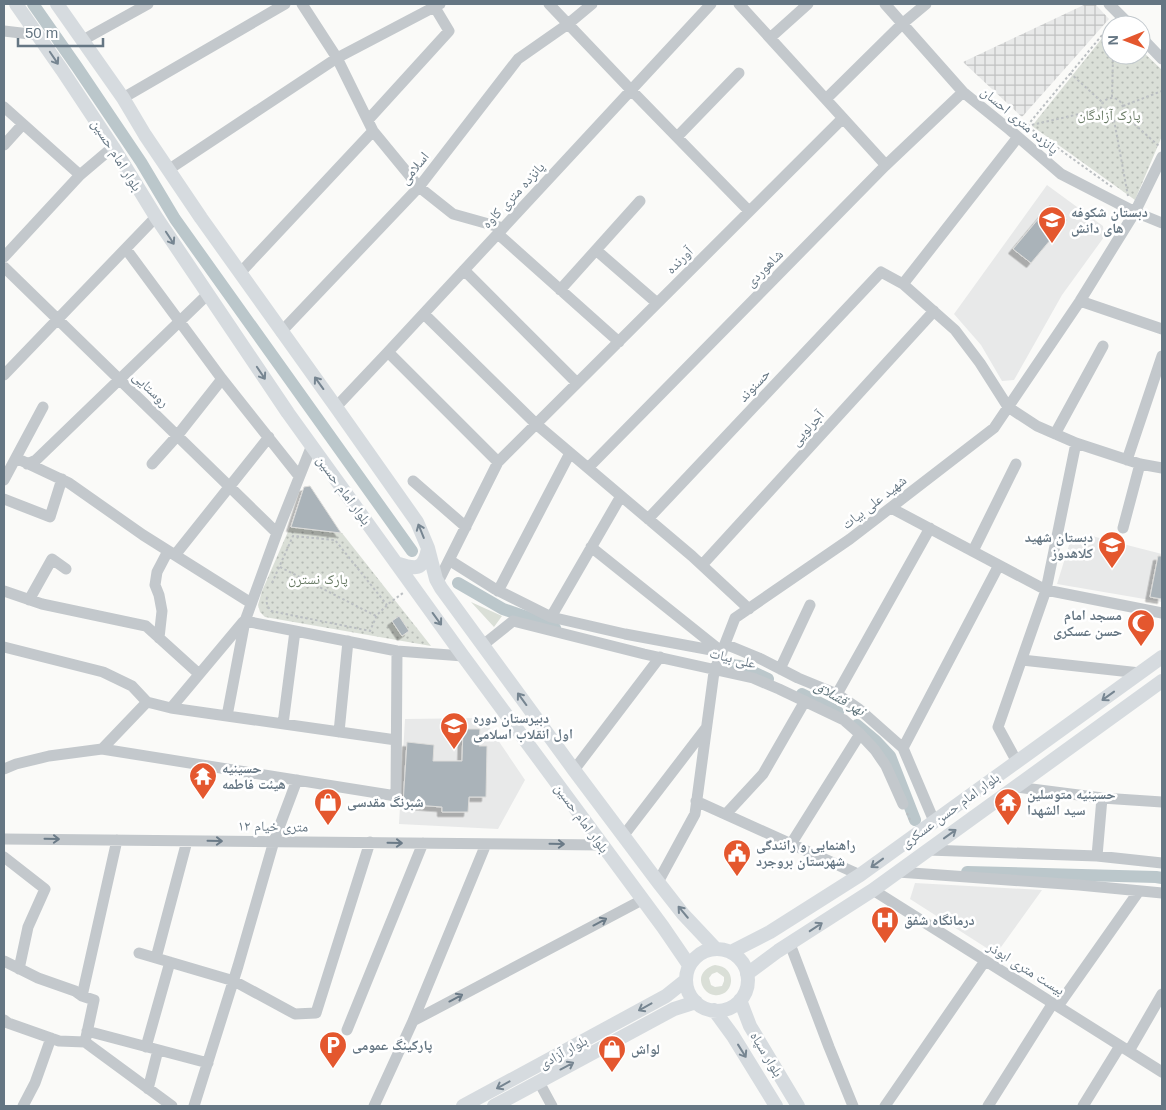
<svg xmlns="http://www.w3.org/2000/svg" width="1166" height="1110" font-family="Arial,'Noto Naskh Arabic',sans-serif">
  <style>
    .built { fill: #e8e9e9 }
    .industrial { fill: url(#industrial-grid) }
    .grass { fill: #dadfd7; fill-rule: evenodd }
    .park { fill: url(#park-dots) }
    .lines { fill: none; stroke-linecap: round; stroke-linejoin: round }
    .canal { stroke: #bbc7cb; stroke-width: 12 }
    .building { fill: #aab3b9; stroke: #dcdcda; filter: url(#shadow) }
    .path { stroke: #bbbfc2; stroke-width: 2; stroke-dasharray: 2.5 2.5; stroke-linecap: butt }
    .minor { stroke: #c3c8cc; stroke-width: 11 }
    .major { stroke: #d6dbdf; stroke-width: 14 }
    .oneway { stroke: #768591 }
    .oneway2 { stroke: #6a7a87 }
    .labels { text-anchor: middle; stroke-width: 5; stroke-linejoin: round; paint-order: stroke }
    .park-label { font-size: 14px; fill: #687a64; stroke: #fff }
    .street-label { font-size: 14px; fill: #657683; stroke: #fff }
    .poi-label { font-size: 14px; font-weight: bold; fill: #657683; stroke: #fff; text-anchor: start }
    .water-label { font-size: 15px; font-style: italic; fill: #60757c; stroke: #fff }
  </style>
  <defs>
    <pattern id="industrial-grid" width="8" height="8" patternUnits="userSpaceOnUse" patternTransform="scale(1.25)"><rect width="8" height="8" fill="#e8e9e9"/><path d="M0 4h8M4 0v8" fill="none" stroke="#c0c1c2"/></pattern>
    <pattern id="park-dots" width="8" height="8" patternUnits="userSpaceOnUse" patternTransform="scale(1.25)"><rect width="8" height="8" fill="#dadfd7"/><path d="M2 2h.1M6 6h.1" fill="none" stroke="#b4b9b4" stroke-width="1.8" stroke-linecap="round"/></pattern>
    <filter id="shadow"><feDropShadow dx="-4.5" dy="4.5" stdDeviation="0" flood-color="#0004"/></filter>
  </defs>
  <rect width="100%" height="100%" fill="#fafaf8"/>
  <path class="built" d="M 1047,185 L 1103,226 L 1104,237 L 1062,295 L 1014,380 L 1002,381 L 981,345 L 954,314 Z
    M 1084,534 L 1162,554 L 1162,602 L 1057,584 L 1070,542 L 1078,544 Z
    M 483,718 L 525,780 L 498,829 L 399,824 L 405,719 Z
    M 915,883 L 1042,890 L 996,954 L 910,899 Z"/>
  <path class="industrial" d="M 1086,4 L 1095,4 L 1109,19 L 1022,117 L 963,62 Z"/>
  <path class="grass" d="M 471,602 L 502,616 L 494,627 Z
    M 715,965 C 739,967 734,998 714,995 C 708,994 704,990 702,985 C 698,975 706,967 715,965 ZM 717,972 L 724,977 L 724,981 L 722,986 L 715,987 L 711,985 L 709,978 L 712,974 Z"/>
  <path class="park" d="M 1111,27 L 1111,55 L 1141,55 L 1141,50 L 1162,70 L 1162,136 L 1135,200 L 1032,126 Z
    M 290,527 L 342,533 L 431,646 L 265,617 L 260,612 L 258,605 L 262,591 Z"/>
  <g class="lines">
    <path class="canal" d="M 33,4 L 77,67 L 141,162 L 175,219 L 412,551
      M 458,583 L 503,609 L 541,622 L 555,628
      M 731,665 L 740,666 L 768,679
      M 802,694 L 838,712
      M 857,725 L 876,741 L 890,756 L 915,820
      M 967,872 L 1156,877 L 1162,878"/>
  </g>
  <path class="building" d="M 1050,205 L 1067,220 L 1031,263 L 1013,249 Z
    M 310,486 L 341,533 L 291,527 L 304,487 Z
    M 1158,556 L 1162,556 L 1162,599 L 1150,597 Z
    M 399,616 L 409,631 L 402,636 L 392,621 Z
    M 463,729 L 480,729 L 479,746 L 487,746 L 486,797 L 469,797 L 468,812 L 442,812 L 442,807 L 403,804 L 407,742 L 434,745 L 433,761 L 462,761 Z"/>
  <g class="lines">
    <path class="path" d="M 1070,73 L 1102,102
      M 1112,97 L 1113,55
      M1101 109a11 11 0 1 1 22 0a11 11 0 1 1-22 0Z
      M 1123,106 L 1162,91
      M 1123,114 L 1160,147
      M 1114,120 L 1128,196
      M 1027,126 L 1101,109
      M 1112,187 L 1027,126 L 1112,23
      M 280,567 L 376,616
      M 272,583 L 293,536 L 335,540 L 387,605
      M 267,597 C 266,603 267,606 271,611 L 370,631 L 377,615 L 388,604 L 403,593
      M 907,813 L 911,822"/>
    <path class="minor" d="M 302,4 L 337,58 L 373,131 L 419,187 L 453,214 L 503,228
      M 549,4 L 631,90 L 749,211
      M 739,4 L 883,162 L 885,166
      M 885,4 L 963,92 L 1010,130 L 1061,174 L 1135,212 L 1162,223
      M 1109,4 L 1130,25
      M 4,31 L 38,35
      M 1141,37 L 1162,59
      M 770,38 L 808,4
      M 83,40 L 148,4
      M 123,98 L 285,4
      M 826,99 L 902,24 L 926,4
      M 4,107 L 80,175
      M 368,120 L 449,31 L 434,6
      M 677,137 L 739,73
      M 4,145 L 23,124
      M 168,170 L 337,58 L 440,4
      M 498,234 L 619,342
      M 126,249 L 222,379 L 299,476
      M 596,250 L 657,303
      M 4,257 L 80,175 L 113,147
      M 4,267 L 277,533
      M 464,270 L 577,383
      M 240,273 L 373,131
      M 903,284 L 1018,137
      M 560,290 L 640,201
      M 1080,301 L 1162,329
      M 424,314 L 536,424 L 692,556 L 749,609
      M 281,332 L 419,187 L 518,59 L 568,24 L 592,4
      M 388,352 L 498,462
      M 4,375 L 156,217
      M 336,407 L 388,352 L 711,4
      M 1055,434 L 1103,346
      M 16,458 L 69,483 L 143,535 L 251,603
      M 1127,460 L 1162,356
      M 27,464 L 36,460 L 207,295
      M 152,464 L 177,436 L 222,379
      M 588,468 L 885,166 L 963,92
      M 4,480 L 43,407
      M 413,481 L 466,527
      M 4,499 L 50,517 L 62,479
      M 891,508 L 1046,590 L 1162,613
      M 648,519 L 881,272 L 903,284 L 955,330 L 980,363 L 1008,407 L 1037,426 L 1076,443
      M 1123,528 L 1140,464
      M 591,547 L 721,651
      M 973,551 L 1016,464
      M 175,555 L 269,437
      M 449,560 L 495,589 L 551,617 L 625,634 L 722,652
      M 702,565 L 934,311
      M 438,582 L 498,462 L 843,118
      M 4,591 L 42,604 L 146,626 L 199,674
      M 498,591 L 570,453
      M 29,600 L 52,559 L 66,569
      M 551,617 L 621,496
      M 245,621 L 397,651 L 463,656
      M 159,638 L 162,611 L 159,595 L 155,585 L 157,572 L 168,551
      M 725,644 L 759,658 L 798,678 L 837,694 L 859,709 L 903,748 L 934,821
      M 483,645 L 513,621 L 644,654 L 753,678 L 779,689 L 844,720 L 860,734 L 875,750 L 886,766 L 903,804
      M 4,647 L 103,672 L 132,686 L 147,702
      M 1022,660 L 1140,673
      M 780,669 L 810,605
      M 837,694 L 930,528
      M 147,702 L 171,708 L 396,740
      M 171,708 L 243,622
      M 227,716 L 245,621 L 277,533 L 312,445
      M 283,724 L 295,631
      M 339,732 L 348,641
      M 903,748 L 999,565
      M 102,749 L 396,796 L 397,651
      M 1017,762 L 998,727 L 1046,590 L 1076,443 L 1140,464 L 1162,468
      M 4,769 L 16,764 L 49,756 L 102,749 L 147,702
      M 574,770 L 660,657
      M 1016,787 L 1102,798 L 1162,802
      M 696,801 L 860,875
      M 726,814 L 763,774 L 805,701
      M 624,835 L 706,728
      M 4,839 L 602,845
      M 791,844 L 860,734
      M 928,850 L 1097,856 L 1162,863
      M 1097,856 L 1102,798
      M 4,857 L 45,889 L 28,927 L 19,969
      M 898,872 L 1079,885 L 1162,893
      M 658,882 L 695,814 L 714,672 L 735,618 L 850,539 L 994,428 L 1080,301 L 1135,212 L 1162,157
      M 873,890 L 1162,1072
      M 790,944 L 829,1047 L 853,1106
      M 139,953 L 234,981 L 295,1014 L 316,1013 L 370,842
      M 156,958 L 187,841
      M 4,961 L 38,978 L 75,991 L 82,996 L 94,1000 L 85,1042
      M 82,996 L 117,840
      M 1058,1006 L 1139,891
      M 4,1020 L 8,1023 L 59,1041 L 85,1042
      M 413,1021 L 642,900
      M 347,1030 L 423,843
      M 87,1031 L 208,1063
      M 85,1042 L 172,1106
      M 146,1047 L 170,962
      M 1129,1051 L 1162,994
      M 539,1082 L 552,1106
      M 148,1089 L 158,1050
      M 23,1106 L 35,1083 L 51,1038
      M 194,1106 L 238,966 L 274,841 L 297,780
      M 374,1106 L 413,1021 L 486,844
      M 885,1106 L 985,961
      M 988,1106 L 1053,1003
      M 1083,1106 L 1120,1046"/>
    <path class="major" d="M 16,4 L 62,70 L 113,147 L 156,217 L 288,413 L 463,656 L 663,927 L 689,965
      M 57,4 L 123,98 L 145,135 L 201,218 L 336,407 L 417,522 L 428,548 L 436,579 L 441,588 L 574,770 L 658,882 L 683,914 L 715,948
      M 396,563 C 415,569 423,572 428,549
      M686 980a31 31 0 1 1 62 0a31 31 0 1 1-62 0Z
      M 731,952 L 770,932 L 860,875 L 1162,657
      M 747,974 L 778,951 L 873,890 L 1162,681
      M 740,1000 L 750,1026 L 798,1106
      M 714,1010 L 733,1036 L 776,1106
      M 463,1106 L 666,996 L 686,980
      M 494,1106 L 674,1009 L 696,1002"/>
  </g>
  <defs><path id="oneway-shaft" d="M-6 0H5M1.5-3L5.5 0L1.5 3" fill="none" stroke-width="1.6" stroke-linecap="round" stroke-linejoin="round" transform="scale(1.25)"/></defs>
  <g class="oneway">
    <use href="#oneway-shaft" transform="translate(54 58) rotate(56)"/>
    <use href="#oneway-shaft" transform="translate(170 238) rotate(57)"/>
    <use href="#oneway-shaft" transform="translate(261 373) rotate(56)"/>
    <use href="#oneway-shaft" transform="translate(319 383) rotate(-126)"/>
    <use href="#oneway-shaft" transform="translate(421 531) rotate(-112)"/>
    <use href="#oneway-shaft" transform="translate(437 619) rotate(54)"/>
    <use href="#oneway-shaft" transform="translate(1108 696) rotate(144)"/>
    <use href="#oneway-shaft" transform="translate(522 699) rotate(-126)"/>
    <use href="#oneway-shaft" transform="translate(950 834) rotate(-36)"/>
    <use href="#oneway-shaft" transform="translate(877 863) rotate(144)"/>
    <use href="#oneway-shaft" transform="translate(683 912) rotate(-130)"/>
    <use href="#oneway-shaft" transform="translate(816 927) rotate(-33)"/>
    <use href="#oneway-shaft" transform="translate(645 1007) rotate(151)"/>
    <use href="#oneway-shaft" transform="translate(742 1051) rotate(58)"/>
    <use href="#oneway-shaft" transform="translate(567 1066) rotate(-28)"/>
    <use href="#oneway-shaft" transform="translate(503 1085) rotate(151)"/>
  </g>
  <g class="oneway2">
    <use href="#oneway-shaft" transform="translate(52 839) rotate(1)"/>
    <use href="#oneway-shaft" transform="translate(215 841) rotate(1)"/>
    <use href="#oneway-shaft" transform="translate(395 843) rotate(1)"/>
    <use href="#oneway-shaft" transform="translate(557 844) rotate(1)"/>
    <use href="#oneway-shaft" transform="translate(600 922) rotate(-28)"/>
    <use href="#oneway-shaft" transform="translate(456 998) rotate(-28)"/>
  </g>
  <defs>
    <g id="school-pin" transform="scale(1.4375)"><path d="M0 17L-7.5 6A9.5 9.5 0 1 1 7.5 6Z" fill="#e4572e" stroke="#fff"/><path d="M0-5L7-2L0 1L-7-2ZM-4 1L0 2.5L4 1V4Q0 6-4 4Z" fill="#fff"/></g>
    <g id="mosque-pin" transform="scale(1.4375)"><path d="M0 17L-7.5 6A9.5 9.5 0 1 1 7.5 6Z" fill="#e4572e" stroke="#fff"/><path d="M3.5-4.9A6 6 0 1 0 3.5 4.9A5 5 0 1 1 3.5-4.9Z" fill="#fff"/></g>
    <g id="temple-pin" transform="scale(1.4375)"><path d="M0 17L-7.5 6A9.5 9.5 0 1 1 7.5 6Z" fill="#e4572e" stroke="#fff"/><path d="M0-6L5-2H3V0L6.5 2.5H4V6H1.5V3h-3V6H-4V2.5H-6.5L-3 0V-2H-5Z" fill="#fff"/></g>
    <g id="shop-pin" transform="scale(1.4375)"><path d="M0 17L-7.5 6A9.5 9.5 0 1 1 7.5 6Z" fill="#e4572e" stroke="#fff"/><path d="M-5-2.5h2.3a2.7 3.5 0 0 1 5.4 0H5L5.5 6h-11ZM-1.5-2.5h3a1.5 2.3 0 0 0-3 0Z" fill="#fff"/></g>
    <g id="civic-pin" transform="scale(1.4375)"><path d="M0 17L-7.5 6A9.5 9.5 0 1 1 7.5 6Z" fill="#e4572e" stroke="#fff"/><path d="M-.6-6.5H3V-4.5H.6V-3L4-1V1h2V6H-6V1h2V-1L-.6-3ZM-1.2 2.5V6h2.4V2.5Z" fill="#fff"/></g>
    <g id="hospital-pin" transform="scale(1.4375)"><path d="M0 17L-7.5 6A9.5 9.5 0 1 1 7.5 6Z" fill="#e4572e" stroke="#fff"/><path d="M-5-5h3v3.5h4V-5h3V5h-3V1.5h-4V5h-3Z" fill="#fff"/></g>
    <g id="parking-pin" transform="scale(1.4375)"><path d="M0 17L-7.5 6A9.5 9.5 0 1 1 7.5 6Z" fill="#e4572e" stroke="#fff"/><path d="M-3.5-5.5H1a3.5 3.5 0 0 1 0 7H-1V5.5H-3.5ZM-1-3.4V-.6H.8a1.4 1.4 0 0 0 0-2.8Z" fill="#fff"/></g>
  </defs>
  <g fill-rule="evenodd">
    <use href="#school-pin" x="1052" y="220"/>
    <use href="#school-pin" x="1112" y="545"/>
    <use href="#mosque-pin" x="1141" y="623"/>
    <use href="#school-pin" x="454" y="726"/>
    <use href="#temple-pin" x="203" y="776"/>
    <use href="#shop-pin" x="328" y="802"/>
    <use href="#temple-pin" x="1008" y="802"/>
    <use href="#civic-pin" x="737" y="853"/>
    <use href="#hospital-pin" x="885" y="920"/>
    <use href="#parking-pin" x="333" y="1045"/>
    <use href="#shop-pin" x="612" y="1049"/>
  </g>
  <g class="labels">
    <g class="park-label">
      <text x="1109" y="120">پارک آزادگان</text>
      <text x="318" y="584">پارک نسترن</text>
    </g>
    <g class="street-label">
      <text transform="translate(1020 120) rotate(40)" y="5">پانزده متری احسان</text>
      <text transform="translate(117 155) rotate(58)" y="5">بلوار امام حسین</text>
      <text transform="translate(414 168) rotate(-51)" y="5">اسلامی</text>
      <text transform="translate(513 195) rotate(-47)" y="5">پانزده متری کاوه</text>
      <text transform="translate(679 260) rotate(-45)" y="5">آورنده</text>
      <text transform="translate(764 268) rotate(-45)" y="5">شاهوردی</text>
      <text transform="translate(754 385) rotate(-47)" y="5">حسنوند</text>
      <text transform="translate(151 389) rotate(44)" y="5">روستایی</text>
      <text transform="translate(807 428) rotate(-48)" y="5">آجرلویی</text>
      <text transform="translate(344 490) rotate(54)" y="5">بلوار امام حسین</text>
      <text transform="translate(874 502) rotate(-38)" y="5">شهید علی بیات</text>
      <text transform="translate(733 658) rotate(14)" y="5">علی بیات</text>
      <text transform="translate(950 810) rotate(-36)" y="5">بلوار امام حسن عسکری</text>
      <text transform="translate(582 818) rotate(54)" y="5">بلوار امام حسین</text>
      <text transform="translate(273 826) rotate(1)" y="5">۱۲ متری خیام</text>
      <text transform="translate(1026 968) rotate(32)" y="5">بیست متری ابوذر</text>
      <text transform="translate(563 1052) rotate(-29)" y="5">بلوار آزادی</text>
      <text transform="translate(767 1054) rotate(59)" y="5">بلوار سپاه</text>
    </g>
    <g class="poi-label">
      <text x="1071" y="217">دبستان شکوفه<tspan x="1071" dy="16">های دانش</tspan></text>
      <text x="1093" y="542" text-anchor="end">دبستان شهید<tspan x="1093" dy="16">کلاهدوز</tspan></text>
      <text x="1122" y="620" text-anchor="end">مسجد امام<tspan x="1122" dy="16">حسن عسکری</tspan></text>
      <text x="473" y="723">دبیرستان دوره<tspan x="473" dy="16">اول انقلاب اسلامی</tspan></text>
      <text x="222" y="773">حسینیه<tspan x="222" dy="16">هیئت فاطمه</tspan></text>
      <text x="1027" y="799">حسینیه متوسلین<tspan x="1027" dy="16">سید الشهدا</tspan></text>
      <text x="347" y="807">شبرنگ مقدسی</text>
      <text x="756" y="850">راهنمایی و رانندگی<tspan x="756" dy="16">شهرستان بروجرد</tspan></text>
      <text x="904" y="925">درمانگاه شفق</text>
      <text x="352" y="1050">پارکینگ عمومی</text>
      <text x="631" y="1054">لواش</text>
    </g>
    <g class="water-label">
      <text transform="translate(840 698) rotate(30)" y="5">نهر قشلاق</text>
    </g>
  </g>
  <rect width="1166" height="1110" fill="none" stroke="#657683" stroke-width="10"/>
  <g transform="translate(1126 40) rotate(269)"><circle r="24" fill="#ffffff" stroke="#c1c8cd"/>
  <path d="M0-4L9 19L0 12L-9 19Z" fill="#e4572e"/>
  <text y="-8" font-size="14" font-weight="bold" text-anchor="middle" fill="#657683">N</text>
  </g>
  <path d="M18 38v8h85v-8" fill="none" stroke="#657683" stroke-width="2.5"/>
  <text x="25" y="38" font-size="15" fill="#657683" stroke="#ffffff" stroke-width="4" paint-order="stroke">50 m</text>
</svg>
